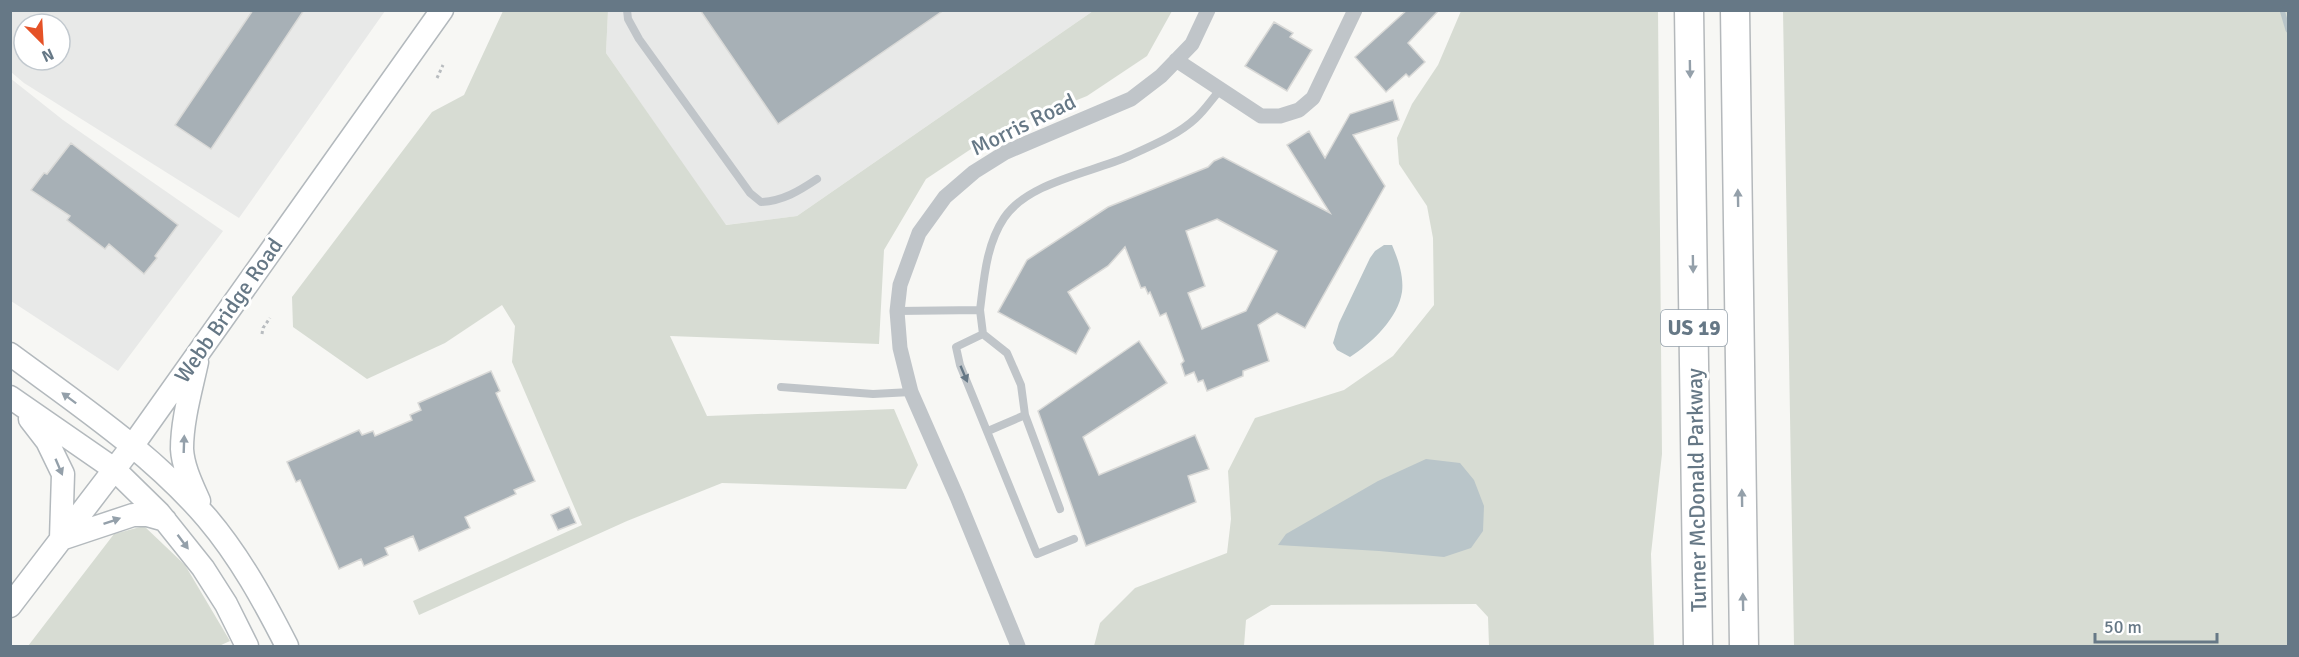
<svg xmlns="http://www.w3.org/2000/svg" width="2299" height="657" font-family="Signika,sans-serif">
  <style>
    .built { fill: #e8e9e8; fill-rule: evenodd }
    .green { fill: #d7dcd3 }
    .water { fill: #b9c5c9 }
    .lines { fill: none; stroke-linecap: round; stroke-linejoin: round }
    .stream { stroke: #b9c5c9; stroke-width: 5 }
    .building { fill: #a7b0b6; stroke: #d9d9d7; stroke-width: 1.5; fill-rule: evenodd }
    .secondary-casing { stroke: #b3b9bd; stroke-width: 25 }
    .highway-casing { stroke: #b4b8bb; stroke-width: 31 }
    .path { stroke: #b8bcbf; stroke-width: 3; stroke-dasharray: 3 3; stroke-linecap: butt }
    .lane { stroke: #c0c5c9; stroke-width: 8 }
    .street { stroke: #c0c5c9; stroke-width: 15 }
    .secondary { stroke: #fff; stroke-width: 22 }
    .highway { stroke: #fff; stroke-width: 28 }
    .oneway { fill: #94a0aa }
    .oneway2 { fill: #667886 }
    .labels { text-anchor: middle; stroke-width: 6; stroke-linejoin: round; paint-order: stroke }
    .shield { fill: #fff; stroke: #94a0aa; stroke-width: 1.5 }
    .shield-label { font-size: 21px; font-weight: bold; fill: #667886 }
    .street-label { font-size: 22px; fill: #667886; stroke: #fff }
  </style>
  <rect width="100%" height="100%" fill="#f7f7f4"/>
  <path class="built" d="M 11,11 L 385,11 L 239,218 L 24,83 L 11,72 ZM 24,24 L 60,24 L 60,60 L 24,60 Z
    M 608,11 L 1093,11 L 797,216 L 725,225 L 606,53 Z
    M 10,78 L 63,120 L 223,231 L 118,371 L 11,301 Z"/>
  <path class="green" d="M 503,11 L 608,11 L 606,53 L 726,225 L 797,216 L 1093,11 L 1172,11 L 1147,56 L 1087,96 L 995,133 L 926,179 L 884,250 L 879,344 L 670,336 L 707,416 L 894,409 L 918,465 L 906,489 L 722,483 L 627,521 L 419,615 L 413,601 L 582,525 L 512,362 L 515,326 L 502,305 L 445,343 L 367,379 L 293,327 L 292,297 L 432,112 L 464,95 Z
    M 1461,11 L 1658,11 L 1662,454 L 1651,554 L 1654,646 L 1489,646 L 1488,617 L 1476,604 L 1271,605 L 1246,620 L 1244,646 L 1206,646 L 1204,645 L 1200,646 L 1094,646 L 1100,623 L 1135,588 L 1227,553 L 1231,519 L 1228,471 L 1255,418 L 1344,390 L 1393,356 L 1434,305 L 1433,238 L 1427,206 L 1399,164 L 1397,138 L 1412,104 L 1438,65 Z
    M 1783,11 L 2288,11 L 2288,646 L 1794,646 Z
    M 144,526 L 185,565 L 230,641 L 219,646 L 28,646 L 114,534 Z"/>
  <path class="water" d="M 1384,245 L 1392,245 C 1398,259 1404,276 1402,292 C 1398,318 1372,343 1350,357 L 1337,350 L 1333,343 L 1339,323 L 1370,258 L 1375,251 Z
    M 1426,459 L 1460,463 L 1474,480 L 1484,506 L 1483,531 L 1471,548 L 1444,557 L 1379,551 L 1278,545 L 1286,534 L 1378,481 Z"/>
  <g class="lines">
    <path class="stream" d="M 2282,10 L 2288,30"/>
  </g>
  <path class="building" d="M 253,10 L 304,10 L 211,149 L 175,125 Z
    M 700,10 L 944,10 L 778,124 Z
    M 1407,10 L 1439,10 L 1408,43 L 1425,62 L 1409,77 L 1406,74 L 1386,92 L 1355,57 Z
    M 1274,22 L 1293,33 L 1290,37 L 1312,50 L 1287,91 L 1245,66 Z
    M 1393,100 L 1399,120 L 1353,135 L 1385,186 L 1305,328 L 1277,313 L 1258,325 L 1269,361 L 1243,371 L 1243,376 L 1207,391 L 1203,380 L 1198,382 L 1194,372 L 1185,376 L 1181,364 L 1184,361 L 1166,313 L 1160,316 L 1150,292 L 1148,294 L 1145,287 L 1141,288 L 1125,247 L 1108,266 L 1068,292 L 1090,328 L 1076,354 L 998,312 L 1027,260 L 1108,207 L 1208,167 L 1214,161 L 1223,157 L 1330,213 L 1287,145 L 1309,131 L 1325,158 L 1350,114 ZM 1217,219 L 1277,251 L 1246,311 L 1202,329 L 1188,293 L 1205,286 L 1186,231 Z
    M 71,143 L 178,225 L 155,256 L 157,258 L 144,274 L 109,244 L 105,249 L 67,220 L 70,216 L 31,190 L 44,173 L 47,174 Z
    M 1139,341 L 1167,383 L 1083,437 L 1099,475 L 1195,435 L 1209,469 L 1188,476 L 1196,502 L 1086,546 L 1038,411 Z
    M 491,371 L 500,391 L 496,393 L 535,481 L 514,490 L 516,494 L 465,517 L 470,528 L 419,551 L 413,536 L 385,548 L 388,555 L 364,566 L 361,559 L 339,569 L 300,480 L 296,482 L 287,462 L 359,430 L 362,435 L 373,431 L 375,436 L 412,420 L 410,415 L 421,410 L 418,403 Z
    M 569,507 L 576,523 L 558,530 L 551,515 Z"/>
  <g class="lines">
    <g class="secondary-casing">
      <path id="secondary" d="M 10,354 C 79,405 151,453 207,518 C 240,557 264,601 287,646
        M 197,362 C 191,390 182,420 182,449 C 183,467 192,485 199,501
        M 10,397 L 114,469 L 159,513 L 203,568 L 226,604 L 247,646
        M 30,419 L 47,441 L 63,474 L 61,539
        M 61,539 L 133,515 L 147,515 L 165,520
        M 10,606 L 133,445 L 442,10"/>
    </g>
    <g class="highway-casing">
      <path id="highway" d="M 1689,10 L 1698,646
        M 1735,10 L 1744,646"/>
    </g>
    <path class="path" d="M 437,78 L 443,65
      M 262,334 L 263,328 L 270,318"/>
    <path class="lane" d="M 627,10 L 628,19 L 639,39 L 750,193 L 761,202 C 783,201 799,191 817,179
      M 980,310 L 983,334 L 1007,353 L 1021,385 L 1025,415
      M 897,311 L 980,310 C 984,279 986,245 1004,218 C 1028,182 1091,173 1129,156 C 1151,146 1178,135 1196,118 C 1205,110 1212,99 1220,90
      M 983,334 L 956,347 L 960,365 L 1037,554 L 1074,539
      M 781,387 L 873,394 L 911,392
      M 988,431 L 1025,415 L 1060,509"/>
    <path class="street" d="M 1176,60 L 1261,116 L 1280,116 L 1299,110 L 1313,98 L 1355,10
      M 1018,646 L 957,497 L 911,392 L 900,348 L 897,311 L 900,285 L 919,233 L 945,197 L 974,172 L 1006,152 L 1131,99 L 1161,76 L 1192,44 L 1208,10"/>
    <use href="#secondary" class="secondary"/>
    <use href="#highway" class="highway"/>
  </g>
  <defs><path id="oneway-solid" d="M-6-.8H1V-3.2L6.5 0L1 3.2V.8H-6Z" transform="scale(1.5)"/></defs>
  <g class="oneway">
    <use href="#oneway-solid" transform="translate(1690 69) rotate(89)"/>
    <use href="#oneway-solid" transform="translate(1738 198) rotate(-91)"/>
    <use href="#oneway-solid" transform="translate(1693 264) rotate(89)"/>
    <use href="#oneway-solid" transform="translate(69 398) rotate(-143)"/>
    <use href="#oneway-solid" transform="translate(184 444) rotate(-88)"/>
    <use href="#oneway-solid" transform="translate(59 467) rotate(67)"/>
    <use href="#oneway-solid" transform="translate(1742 498) rotate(-91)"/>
    <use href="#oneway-solid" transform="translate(112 521) rotate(-19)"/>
    <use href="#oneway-solid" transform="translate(183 542) rotate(53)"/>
    <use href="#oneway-solid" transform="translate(1743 602) rotate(-91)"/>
  </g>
  <use class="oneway2" href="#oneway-solid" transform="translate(964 374) rotate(67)"/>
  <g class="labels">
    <rect class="shield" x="1661" y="310" width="66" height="36" rx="4.5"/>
    <g class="shield-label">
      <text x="1694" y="335">US 19</text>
    </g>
    <g class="street-label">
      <text transform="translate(1023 124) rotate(-26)" y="8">Morris Road</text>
      <text transform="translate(228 310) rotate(-55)" y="8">Webb Bridge Road</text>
      <text transform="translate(1696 490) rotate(-91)" y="8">Turner McDonald Parkway</text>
    </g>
  </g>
  <rect width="2299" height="657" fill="none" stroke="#667886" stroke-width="24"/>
  <g transform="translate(42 42) rotate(156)"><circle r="28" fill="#ffffff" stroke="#c2c9cf" stroke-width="1.5"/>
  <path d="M0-4.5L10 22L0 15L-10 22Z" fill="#e55227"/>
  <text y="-9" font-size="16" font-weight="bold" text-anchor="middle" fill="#667886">N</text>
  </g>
  <path d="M2095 633v9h122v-9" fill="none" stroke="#667886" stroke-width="3"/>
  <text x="2104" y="633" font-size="18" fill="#667886" stroke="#ffffff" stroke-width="4.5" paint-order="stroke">50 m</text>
</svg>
